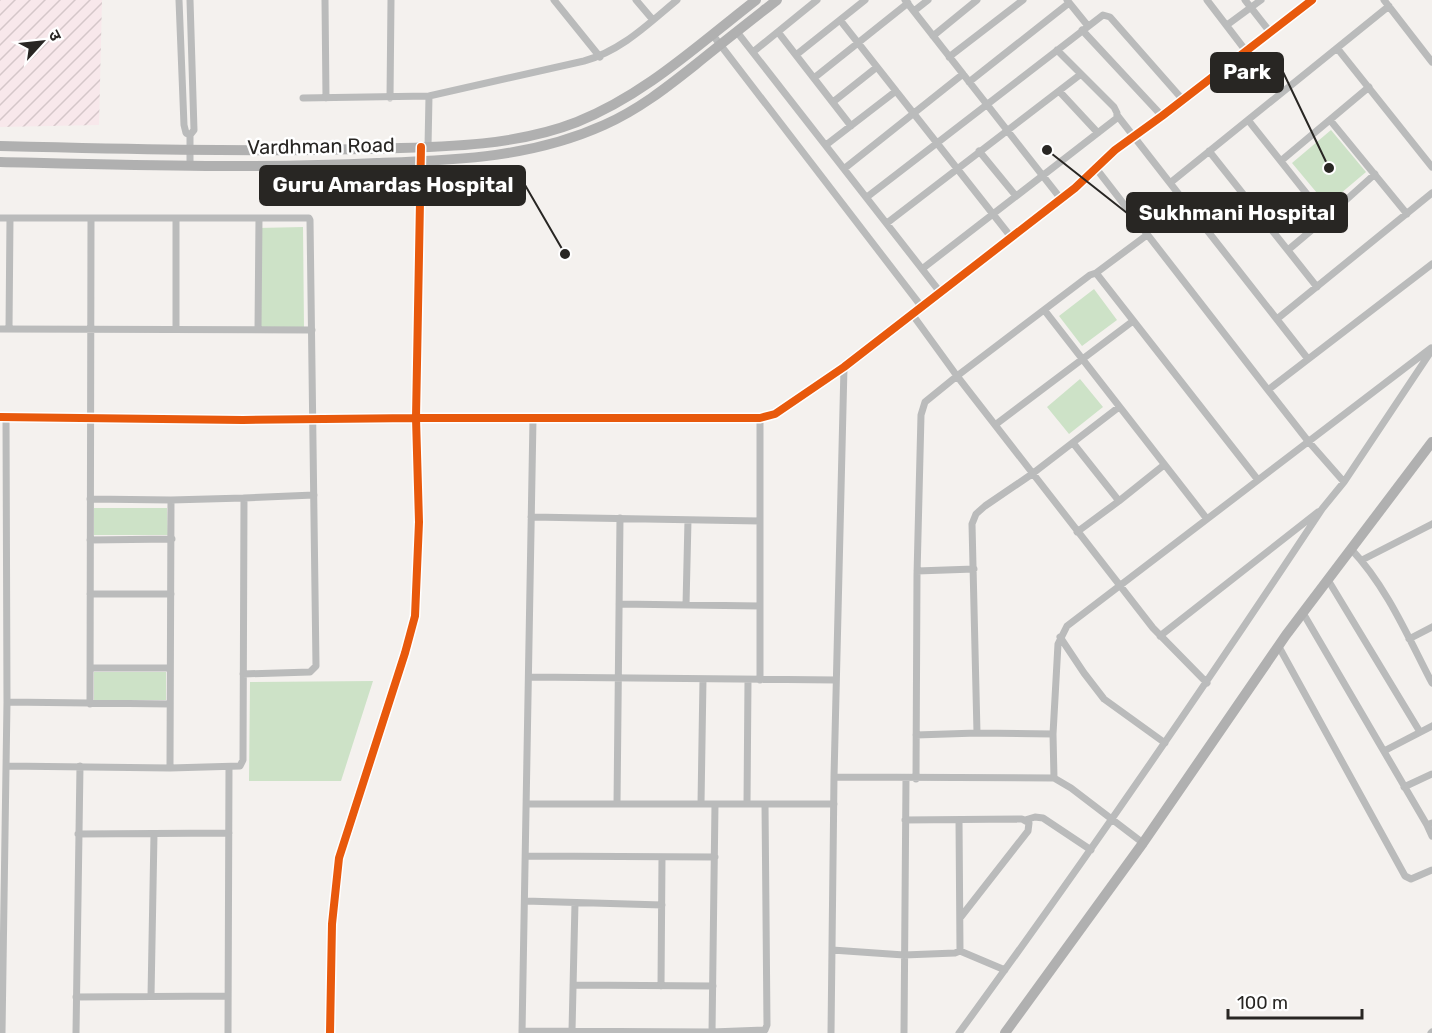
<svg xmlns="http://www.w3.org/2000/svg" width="1432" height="1033" font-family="Rubik,'Noto Sans Devanagari',sans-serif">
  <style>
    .industrial { fill: url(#industrial-furrows) }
    .park { fill: #cde2c7 }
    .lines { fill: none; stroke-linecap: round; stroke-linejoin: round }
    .street { stroke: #babbbb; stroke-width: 7 }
    .secondary { stroke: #b0b0b0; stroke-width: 10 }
    .cycleway-casing { stroke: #fff; stroke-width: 11 }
    .cycleway { stroke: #e8590c; stroke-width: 8 }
    .labels { text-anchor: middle; stroke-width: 5; stroke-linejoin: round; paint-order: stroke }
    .street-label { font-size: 20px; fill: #282623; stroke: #fff }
    .leader { fill: none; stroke: #282623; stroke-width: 2 }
    .callout-dot { fill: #282623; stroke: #fff; stroke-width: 2 }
    .callout { fill: #282623; stroke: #282623; stroke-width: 2 }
    .callout-label { font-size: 21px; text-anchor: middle; font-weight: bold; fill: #fff }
  </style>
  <defs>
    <pattern id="industrial-furrows" width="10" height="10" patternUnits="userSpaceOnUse" patternTransform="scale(1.5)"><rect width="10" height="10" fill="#f8e8eb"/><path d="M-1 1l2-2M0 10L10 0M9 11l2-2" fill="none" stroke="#d5c7c9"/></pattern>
  </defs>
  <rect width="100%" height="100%" fill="#f4f1ee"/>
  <path class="industrial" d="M 0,0 L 102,0 L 99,125 L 0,127 Z"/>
  <path class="park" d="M 1331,130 L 1366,172 L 1327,205 L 1292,163 Z
    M 303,227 L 304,327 L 259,327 L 258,228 Z
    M 1094,289 L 1117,320 L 1082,346 L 1059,316 Z
    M 1080,379 L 1103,407 L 1069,434 L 1047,407 Z
    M 94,508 L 167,508 L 168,535 L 94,535 Z
    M 94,672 L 166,672 L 166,700 L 94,700 Z
    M 373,681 L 341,781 L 249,781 L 250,682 Z"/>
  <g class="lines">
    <path class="street" d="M 179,0 L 184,125 L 186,133 L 190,135
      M 325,0 L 326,98
      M 554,0 L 600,57
      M 636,0 L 653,20
      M 905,0 L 1061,199
      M 1067,0 L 1088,26
      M 1207,0 L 1246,51
      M 1245,0 L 1270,32
      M 1384,0 L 1432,62
      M 914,11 L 928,0
      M 840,20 L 1011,237
      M 1227,25 L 1261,0
      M 1082,30 L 1162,116
      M 737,32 L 940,292
      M 778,32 L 851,126
      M 712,34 L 921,306
      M 933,36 L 977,0
      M 1337,48 L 1432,167
      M 753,52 L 817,0
      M 796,55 L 865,0
      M 949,57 L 1023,0
      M 814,78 L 908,3
      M 969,82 L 1069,3
      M 1059,91 L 1098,133
      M 303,98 L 429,96 L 584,61 C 621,51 648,24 677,0
      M 390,98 L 391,0
      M 833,102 L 877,67
      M 1117,115 L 1170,183
      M 1248,120 L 1326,218 L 1375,174
      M 1330,120 L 1407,214
      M 826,145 L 896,91
      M 428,147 L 429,96
      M 979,151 L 1016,196
      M 1209,151 L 1317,287
      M 1282,160 L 1369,87
      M 190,166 L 190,135 L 194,130 L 190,0
      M 1095,167 L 1268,390 L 1432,264
      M 845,168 L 963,74
      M 867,197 L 1103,15 L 1110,17 L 1183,100
      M 0,218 L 309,218 L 310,220 L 316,666 L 310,672 L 243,674
      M 176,218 L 176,329
      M 887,223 L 1081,74
      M 1288,250 L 1326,218
      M 922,269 L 1117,118 L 1117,113 L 1114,107 L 1057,50
      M 1096,273 L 1147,235
      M 1045,311 L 1207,519
      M 912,314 L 957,376 L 925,402 L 921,415 L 917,575 L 916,779
      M 1277,319 L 1432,193
      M 0,329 L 312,330
      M 9,329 L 10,218
      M 258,329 L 259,218
      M 1308,359 L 1170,183 L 1389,6
      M 1268,390 L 1308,441 L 1344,482
      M 0,417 L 243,420 L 416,418 L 760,418 L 775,414 L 844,367 L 1075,188 L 1115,150 L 1162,116 L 1312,0
      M 995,425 L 1133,321
      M 1073,443 L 1119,501 L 1164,465
      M 90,499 L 171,500 L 244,498
      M 531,517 L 760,521
      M 1077,532 L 1119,501
      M 90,540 L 172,539
      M 1351,549 C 1387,587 1408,637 1432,683
      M 1362,560 L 1432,524
      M 917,571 L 974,569
      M 1328,580 L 1420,732
      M 90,594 L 171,594
      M 619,604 L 760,606
      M 686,605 L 688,520
      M 1303,613 L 1427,825 L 1432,823
      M 1160,636 L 1318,512
      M 1060,637 L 1084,673 L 1104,699 L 1165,743
      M 1409,639 L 1432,627
      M 1279,647 L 1405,876 L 1411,879 L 1432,870
      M 90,668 L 170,668
      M 529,677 L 836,680
      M 760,680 L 760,418
      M 1207,683 L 1153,628 L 957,376 L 1090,275 L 1096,273 L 1258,480
      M 7,702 L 170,704
      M 90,704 L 91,218
      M 1053,734 L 977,733 L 972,524 L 976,514 L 985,506 L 1032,474 L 1119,407
      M 916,735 L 977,733
      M 1384,751 L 1432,726
      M 6,766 L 170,768 L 240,766 L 243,760 L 244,498 L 314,495
      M 170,768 L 171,500
      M 834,777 L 1054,778 L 1071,788 L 1143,843
      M 1054,778 L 1053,734 L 1058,644 L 1067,626 L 1431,348
      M 1404,787 L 1432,774
      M 527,804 L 834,804
      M 617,804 L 620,518
      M 701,804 L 703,679
      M 747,804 L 748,680
      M 905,820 L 1022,819 L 1029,823 L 1028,831 L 960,918
      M 1025,820 L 1035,817 L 1043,818 L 1091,850
      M 1427,825 L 1432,836
      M 78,834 L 229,833
      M 526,856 L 715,857
      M 525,901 L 662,905
      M 832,950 L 904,955 L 955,953 L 960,951 L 959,820
      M 960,951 L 1005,970
      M 573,985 L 713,986
      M 661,986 L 662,857
      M 151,996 L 154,834
      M 76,997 L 228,996
      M 522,1031 L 712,1032 L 765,1030 L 767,1025 L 765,804
      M 572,1031 L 575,903
      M 2,1033 L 7,702 L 6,417
      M 76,1033 L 80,766
      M 228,1033 L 229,767
      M 330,1033 L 332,924 L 339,858 L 405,653 L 415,616 L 419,522 L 416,418 L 421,147
      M 522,1033 L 533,419
      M 712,1033 L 715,804
      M 831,1033 L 834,777 L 844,367
      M 904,1033 L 906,778
      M 959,1033 C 1085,861 1205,686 1322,509 L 1344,482 L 1432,350
      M 1431,1033 L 1432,1032"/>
    <path class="secondary" d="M 0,146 C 121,149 242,152 362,149 C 433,147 511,148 577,122 C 645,95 699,44 756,0
      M 0,162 C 126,165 252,169 377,163 C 456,160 531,158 604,125 C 638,110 666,88 695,65 C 722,43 749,22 777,0
      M 1005,1033 L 1143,843 L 1286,635 L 1432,442"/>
    <g class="cycleway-casing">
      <path id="cycleway" d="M 0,417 L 243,420 L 416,418 L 760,418 L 775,414 L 844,367 L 1075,188 L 1115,150 L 1162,116 L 1312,0
        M 330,1033 L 332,924 L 339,858 L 405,653 L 415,616 L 419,522 L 416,418 L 421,147"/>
    </g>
    <use href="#cycleway" class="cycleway"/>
  </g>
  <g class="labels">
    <g class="street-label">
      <text transform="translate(321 146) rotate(-1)" y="7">Vardhman Road</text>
    </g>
  </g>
  <path class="leader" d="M1329 168L1283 72M565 254L525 185M1047 150L1127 213"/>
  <g class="callout-dot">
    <circle cx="1329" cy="168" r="6"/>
    <circle cx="565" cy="254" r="6"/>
    <circle cx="1047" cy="150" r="6"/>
  </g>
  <g class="callout">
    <rect x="1211" y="53" width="72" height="39" rx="6"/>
    <rect x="260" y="166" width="265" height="39" rx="6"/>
    <rect x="1127" y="193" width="220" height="39" rx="6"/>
  </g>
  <g class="callout-label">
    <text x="1247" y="79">Park</text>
    <text x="393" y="192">Guru Amardas Hospital</text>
    <text x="1237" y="220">Sukhmani Hospital</text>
  </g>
  <g transform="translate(42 42) rotate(63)" stroke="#ffffff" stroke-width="4.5" paint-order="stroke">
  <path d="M0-4.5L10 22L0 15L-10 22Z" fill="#282623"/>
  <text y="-9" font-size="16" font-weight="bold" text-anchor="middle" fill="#282623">उ</text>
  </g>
  <path d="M1228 1009v9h134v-9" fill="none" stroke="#282623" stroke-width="3"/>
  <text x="1237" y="1009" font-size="18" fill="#282623" stroke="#ffffff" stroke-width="4.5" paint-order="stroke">100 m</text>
</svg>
